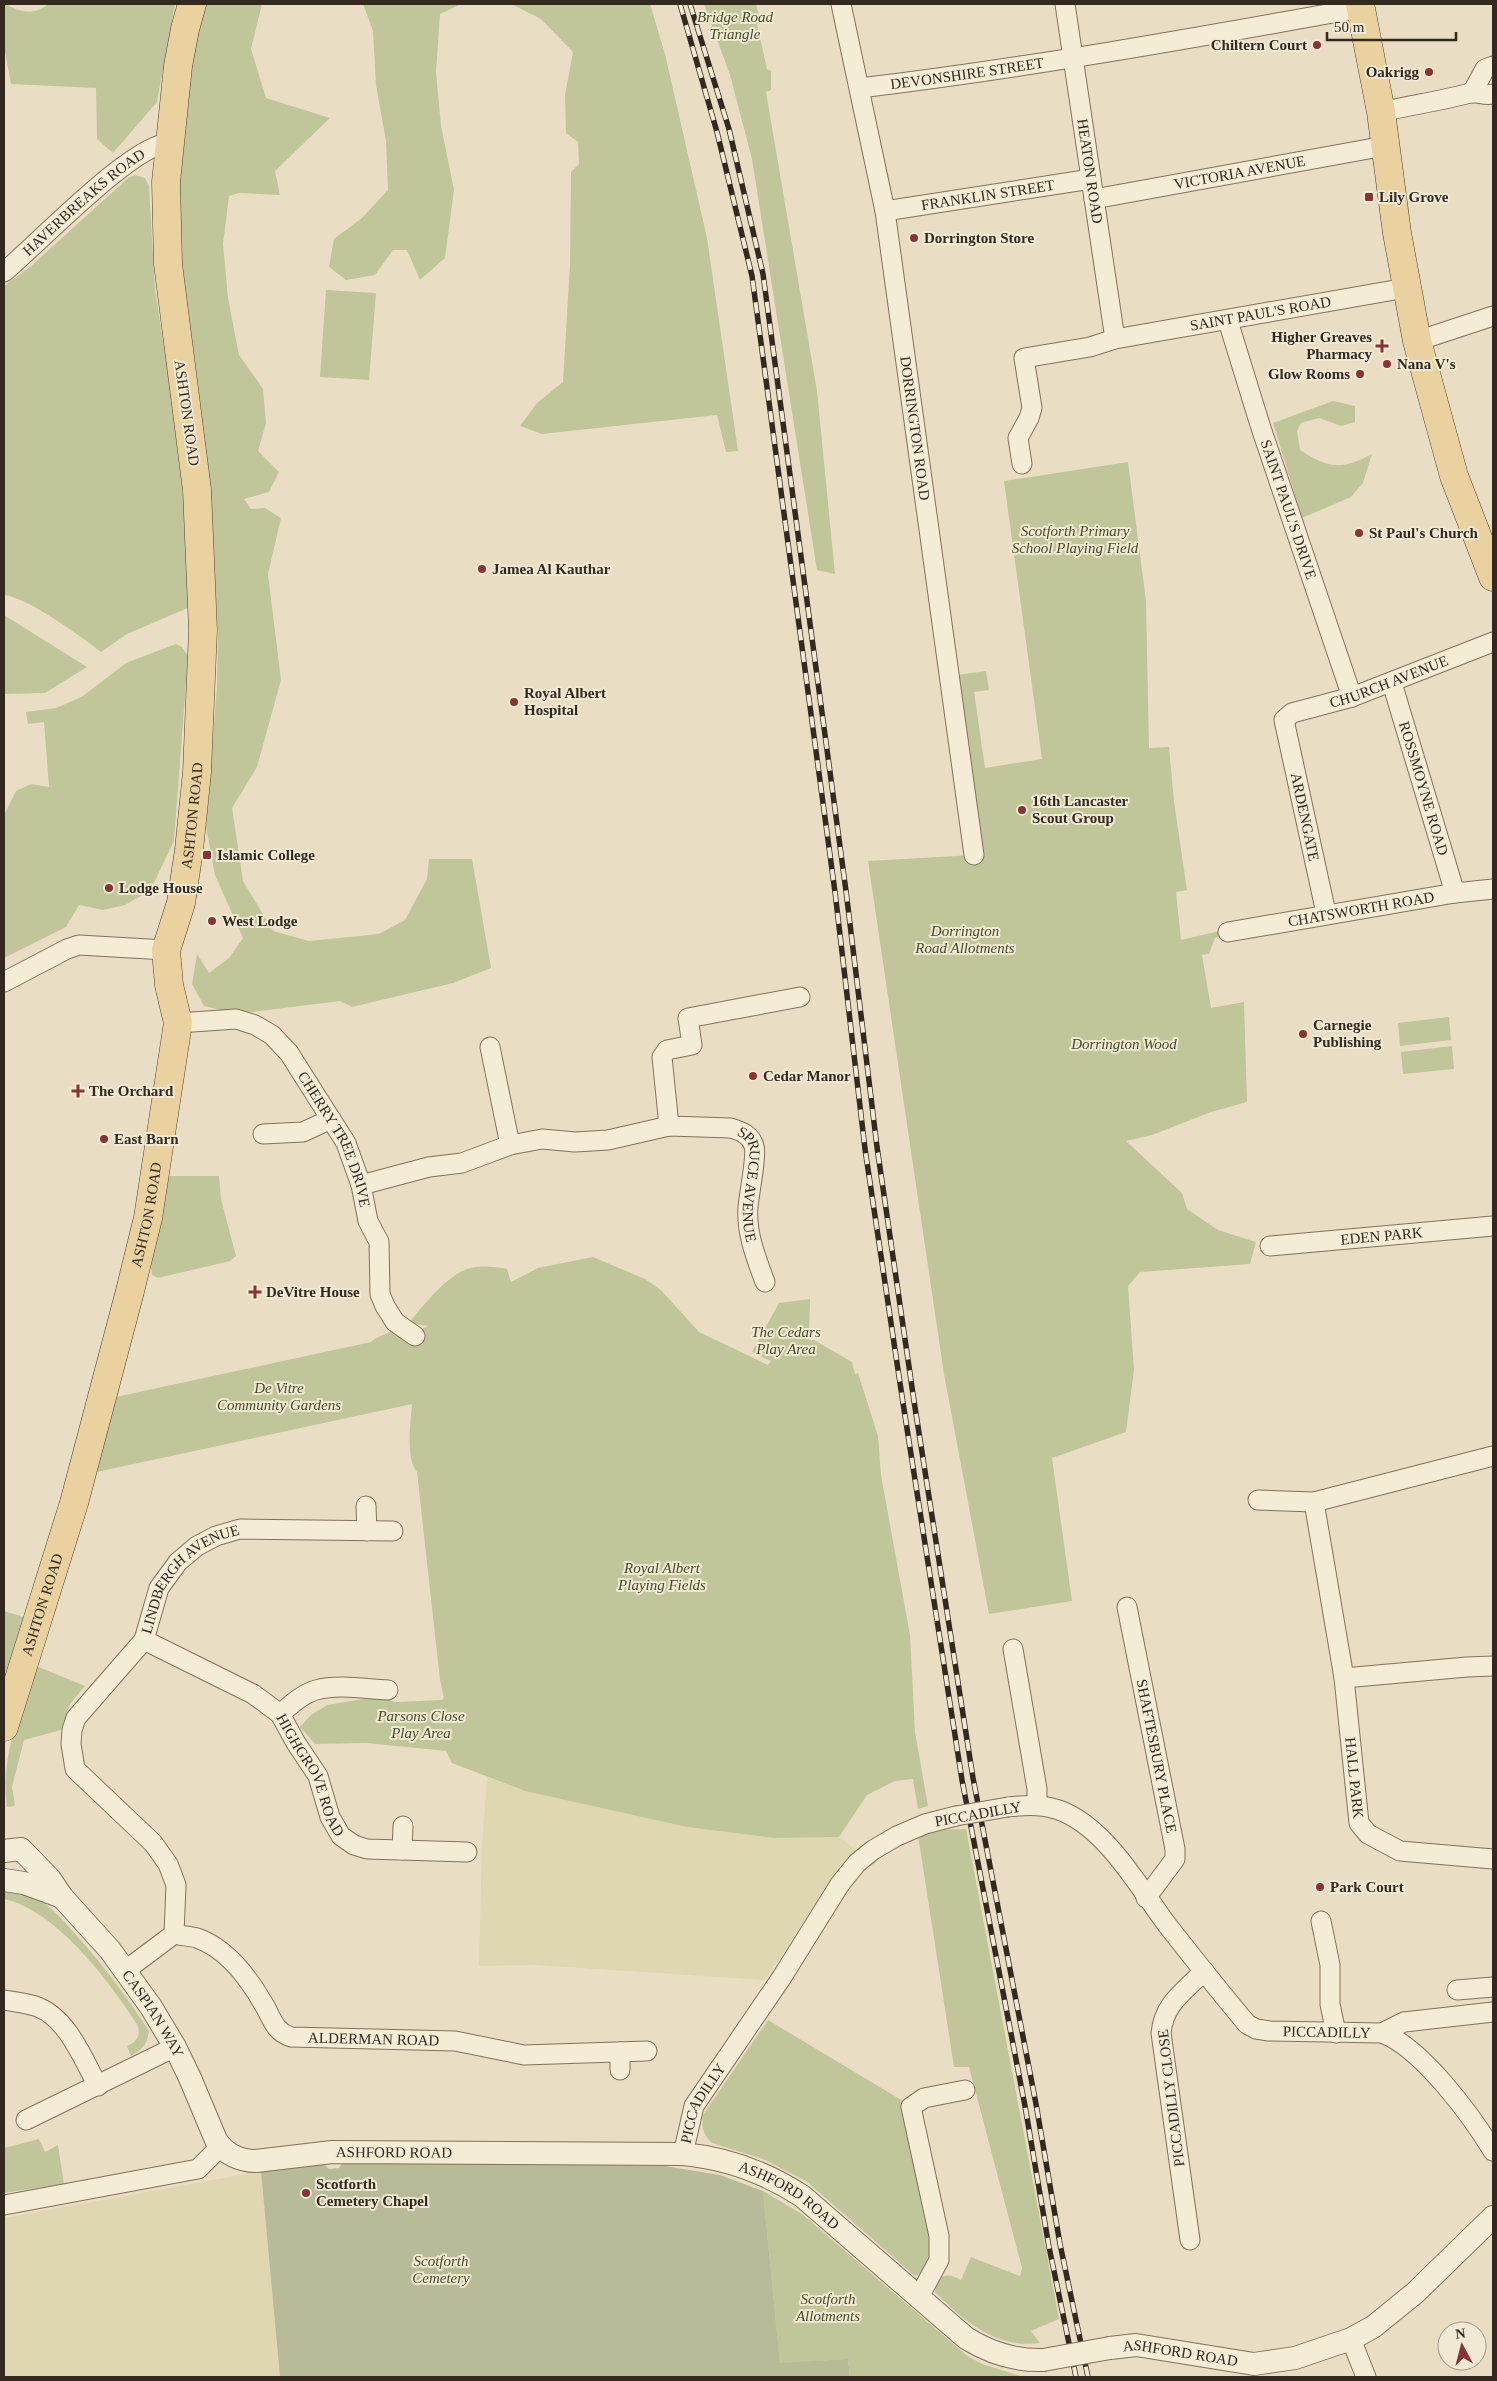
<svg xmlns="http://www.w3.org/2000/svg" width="1497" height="2381" font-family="Georgia,serif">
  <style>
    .farmland { fill: #ded7b2 }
    .green { fill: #c0c699 }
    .cemetery { fill: #b7bb97 }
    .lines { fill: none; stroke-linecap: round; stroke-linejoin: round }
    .minor-casing { stroke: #82705c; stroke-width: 21 }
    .tertiary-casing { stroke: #82705c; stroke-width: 24 }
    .primary-casing { stroke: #503f30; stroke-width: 29 }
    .minor { stroke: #f5ecd6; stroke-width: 19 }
    .tertiary { stroke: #f5ecd6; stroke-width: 22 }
    .primary { stroke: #e9d29f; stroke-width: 28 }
    .rail-casing { stroke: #33291f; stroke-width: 5.5 }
    .rail { stroke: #f1e9d3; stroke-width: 4; stroke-dasharray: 11; stroke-linecap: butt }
    .minor-bridge-casing { stroke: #82705c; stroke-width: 21; stroke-linecap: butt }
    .tertiary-bridge-casing { stroke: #82705c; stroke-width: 24; stroke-linecap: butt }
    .minor-bridge { stroke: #f5ecd6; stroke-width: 19 }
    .tertiary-bridge { stroke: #f5ecd6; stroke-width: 22 }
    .poi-dot { fill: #8a3333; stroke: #f1e9d3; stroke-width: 2 }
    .labels { text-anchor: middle; stroke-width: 4; stroke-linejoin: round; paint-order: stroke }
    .park-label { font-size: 15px; font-style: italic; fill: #444d27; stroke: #f1e9d3 }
    .poi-label { font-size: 15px; font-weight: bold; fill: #33291f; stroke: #f1e9d3; text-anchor: start }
    .street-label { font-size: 15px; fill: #33291f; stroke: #f1e9d3 }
  </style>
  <rect width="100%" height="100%" fill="#e9dec4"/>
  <path class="farmland" d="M 487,1777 L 525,1791 L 687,1827 L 774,1838 L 839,1837 L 856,1850 L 839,1868 L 765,1980 L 536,1965 L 479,1966 L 482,1844 Z
    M 261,2171 L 280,2377 L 4,2377 L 4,2218 Z"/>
  <path class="green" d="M 5,4 C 20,12 34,16 48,4 L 175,4 L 157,102 L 113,153 L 97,139 L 96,88 L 11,84 L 4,46 Z
    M 204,4 L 262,4 L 251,49 L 266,98 L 330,118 L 275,171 L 280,195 L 239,193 L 229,196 L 223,244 L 228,298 L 239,355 L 263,389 L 266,423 L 258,451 L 279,472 L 269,492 L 244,499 L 251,509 L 265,508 L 281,518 L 268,574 L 281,680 L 257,767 L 232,808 L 243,881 L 273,931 L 309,941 L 379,934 L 405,920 L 427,879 L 429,859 L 472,859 L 491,968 L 453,983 L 352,1007 L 340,1001 L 236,1014 L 204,1006 L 192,984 L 197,954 L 209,973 L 229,958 L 243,938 L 215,875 L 206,827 L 217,686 L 218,631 L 208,468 L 191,364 L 180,256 L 180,168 L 182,124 L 194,47 Z
    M 363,4 L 461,4 L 440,14 L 436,72 L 441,126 L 454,190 L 445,258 L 420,280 L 407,250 L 393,250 L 375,275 L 346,280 L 329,267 L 334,239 L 362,218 L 388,190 L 386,141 L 376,85 L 373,31 Z
    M 511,4 L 650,4 L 665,54 L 707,238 L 738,451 L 726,452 L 717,415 L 542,434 L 520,426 L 537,403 L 563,382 L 570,264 L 571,172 L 579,164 L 578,142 L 566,133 L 565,95 L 573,52 L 541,19 Z
    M 704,4 L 756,4 L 761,23 L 757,24 L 767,69 L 771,71 L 771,90 L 766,92 L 817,391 L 835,574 L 817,570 L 752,159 L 730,75 Z
    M 135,175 L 145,178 L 149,186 L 155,289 L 180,453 L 190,607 L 127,634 L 101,652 C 80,636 29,598 4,595 L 4,286 L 30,267 L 128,178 Z
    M 326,290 L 376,293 L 369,380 L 320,377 Z
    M 1333,401 L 1355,406 L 1355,422 L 1341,426 L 1319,418 L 1301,423 L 1297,431 L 1300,450 C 1329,469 1342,470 1372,454 L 1363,483 L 1351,497 L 1302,518 L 1273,423 Z
    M 1128,462 L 1146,601 L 1149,748 L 1169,747 L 1174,802 L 1187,890 L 1176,892 L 1181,940 L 1228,929 L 1229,934 L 1215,938 L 1209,954 L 1202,955 L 1211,1008 L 1244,1002 L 1247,1102 L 1211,1112 L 1152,1135 L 1126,1141 L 1182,1193 L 1187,1209 L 1218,1230 L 1256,1242 L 1250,1264 L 1140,1272 L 1128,1286 L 1134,1370 L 1126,1432 L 1052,1458 L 1072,1601 L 989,1614 L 944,1374 L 868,861 L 974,855 L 949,676 L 986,671 L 989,690 L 974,692 L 985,768 L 1042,759 L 1004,481 Z
    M 4,615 L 87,667 L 45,693 L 4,694 Z
    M 176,644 L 182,647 L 188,656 L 174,841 L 150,891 L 125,905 L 103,910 L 79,905 L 66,927 L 4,958 L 4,815 L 16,791 L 31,784 L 49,787 L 44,722 L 28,724 L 26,712 L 56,708 L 70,702 L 83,696 L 126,663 Z
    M 1449,1017 L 1451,1040 L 1400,1046 L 1398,1023 Z
    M 1452,1046 L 1454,1069 L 1403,1074 L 1401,1052 Z
    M 165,1176 L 219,1176 L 221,1199 L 236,1256 L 230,1261 L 158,1278 L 152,1275 L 151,1263 Z
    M 593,1257 L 645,1279 L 661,1290 L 699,1332 L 768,1365 L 771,1361 L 752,1352 L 779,1303 L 810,1299 L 809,1340 L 814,1340 L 852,1362 L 855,1374 L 858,1373 L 878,1436 L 881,1475 L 910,1635 L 915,1732 L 928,1806 L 918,1809 L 913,1779 L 895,1781 L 867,1795 L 839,1837 L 774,1838 L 687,1827 L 525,1791 L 452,1763 L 446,1751 L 367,1743 L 315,1744 L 300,1727 L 311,1715 L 327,1705 L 375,1697 L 396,1702 L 442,1700 L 444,1698 L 440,1680 L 417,1472 C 405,1457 411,1422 412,1404 L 92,1473 L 111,1398 L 371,1342 C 382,1333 398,1329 413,1328 C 419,1328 422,1330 428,1326 L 409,1323 C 424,1305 448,1273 471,1268 C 483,1265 496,1267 507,1269 L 511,1282 L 538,1268 Z
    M 4,1611 L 27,1618 L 4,1687 Z
    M 36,1666 L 85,1686 L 70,1704 L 61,1730 L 24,1740 L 12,1787 L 15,1806 L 7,1807 C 0,1756 20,1714 36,1666 Z
    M 966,1829 L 1059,2319 L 1031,2331 L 1040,2343 C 996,2349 964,2321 935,2292 L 937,2280 C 946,2273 952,2275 961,2280 L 971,2257 L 1020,2276 L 1022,2268 L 969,2067 L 954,2067 L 918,1835 L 935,1830 Z
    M 4,1892 C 17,1893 33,1896 44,1903 C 57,1912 67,1925 77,1936 C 104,1966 127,1997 149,2031 C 147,2044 143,2049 131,2056 L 127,2046 C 138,2041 141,2035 137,2024 C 109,1981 56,1910 4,1899 Z
    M 768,2020 L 903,2101 L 934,2245 L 925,2273 L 915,2276 L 806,2181 L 763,2159 L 712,2143 C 703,2134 701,2127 703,2115 Z
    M 39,2139 L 45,2152 L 58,2145 L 64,2184 L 4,2193 L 4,2148 Z
    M 763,2191 L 802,2214 L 966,2355 L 982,2364 L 1024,2377 L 850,2377 L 848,2359 L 780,2364 Z"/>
  <path class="cemetery" d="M 386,2161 L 665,2166 L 720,2175 L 763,2191 L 780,2363 L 848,2359 L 850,2377 L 280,2377 L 261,2171 L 324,2164 L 329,2169 L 339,2168 L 342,2163 Z"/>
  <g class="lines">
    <g class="minor-casing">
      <g id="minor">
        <path id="s1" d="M 841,4 L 885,211 L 974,855"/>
        <path id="s2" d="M 1065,4 L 1115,339"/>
        <path id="s3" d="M 860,88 C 1027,68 1194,38 1361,8"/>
        <path d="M 1472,93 L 1485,69 L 1493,66"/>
        <path d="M 1381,112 C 1411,105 1441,101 1470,93 C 1478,92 1485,96 1493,94"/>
        <path id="s4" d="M 1094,199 L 1385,146"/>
        <path id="s5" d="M 885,211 L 1091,179"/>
        <path id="s6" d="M 4,272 C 37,245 134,142 170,143"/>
        <path id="s7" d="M 1228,321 L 1261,428 L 1352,697"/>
        <path d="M 1417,341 L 1493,316"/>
        <path id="s8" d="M 1022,464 L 1018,438 L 1029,418 L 1032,408 L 1024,358 L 1090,347 L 1115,339 L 1406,288"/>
        <path id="s9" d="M 1392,683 L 1455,893"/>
        <path id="s10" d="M 1326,913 L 1284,720 L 1292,713 L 1352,697 L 1493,642"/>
        <path id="s11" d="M 1228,932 L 1455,893 L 1493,889"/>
        <path d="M 4,982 L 67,949 L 79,945 L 166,950"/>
        <path id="s12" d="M 178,1023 L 236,1019 L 255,1025 L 272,1035 L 289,1053 L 346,1143 L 361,1185 L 368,1221 L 379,1242 L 380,1294 L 385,1306 L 395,1322 L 415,1336"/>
        <path d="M 490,1047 L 510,1145"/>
        <path d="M 669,1126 L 662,1057 L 667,1050 L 692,1045 L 688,1018 L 800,997"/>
        <path d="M 263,1134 L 303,1132 L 331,1119"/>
        <path id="s13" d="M 361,1185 L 429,1167 L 462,1163 L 510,1145 L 542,1139 L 575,1142 L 608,1140 L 669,1126 L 731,1128 C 741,1131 751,1135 754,1146 C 757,1156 749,1194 748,1207 C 746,1233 756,1258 765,1282"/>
        <path id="s14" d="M 1270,1246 L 1493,1226"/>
        <path d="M 1258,1500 L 1314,1502 L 1493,1456"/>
        <path id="s15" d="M 1314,1502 L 1344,1678 L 1359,1823 L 1368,1834 L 1400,1851 L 1493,1859"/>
        <path d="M 366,1506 L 367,1531"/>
        <path id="s16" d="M 1127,1607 L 1175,1849 L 1175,1859 L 1146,1898"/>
        <path id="s17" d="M 144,1640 L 253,1694 L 280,1714 L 296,1743 L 318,1776 L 330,1817 L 341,1836 L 354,1845 L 367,1849 L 467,1852"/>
        <path d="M 1013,1649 L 1037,1789 L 1037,1804"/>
        <path d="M 1344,1678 L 1467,1667 L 1493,1666"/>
        <path d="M 280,1714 C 291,1705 302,1694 316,1690 C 338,1684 366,1689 388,1690"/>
        <path id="s18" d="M 1008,1807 C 1028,1805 1045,1804 1064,1812 C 1109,1832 1140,1889 1168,1926 C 1194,1959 1220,1992 1247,2024 L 1256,2029 L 1269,2031 L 1382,2033 C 1421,2047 1471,2115 1493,2151"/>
        <path d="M 402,1850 L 403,1826"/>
        <path d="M 1321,1921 L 1330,1965 L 1330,2004 L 1336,2033"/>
        <path id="s19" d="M 174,1934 C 182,1936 190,1936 197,1938 C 226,1948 248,1977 263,2003 C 272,2017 273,2031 291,2037 L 455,2041 L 524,2055 L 647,2051"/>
        <path id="s20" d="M 126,1970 L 174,1934 L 176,1885 L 168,1864 L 153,1843 L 75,1769 L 71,1744 L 72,1730 L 76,1718 L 144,1640 L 159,1588 L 178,1562 L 197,1546 L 216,1536 L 240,1529 L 393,1531"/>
        <path d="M 1457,1990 L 1493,1987"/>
        <path d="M 4,2000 C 15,2002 28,2003 38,2007 C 68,2019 83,2059 98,2086"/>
        <path d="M 1382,2033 L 1404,2022 L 1493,2012"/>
        <path d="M 620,2052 L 620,2070"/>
        <path d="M 26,2120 L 175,2047"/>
        <path id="s21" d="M 683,2154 L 694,2106 L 782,1977 L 840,1884 L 857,1863 L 873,1850 L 897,1836 L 925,1824 L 956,1816"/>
        <path d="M 4,2205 L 198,2169 L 220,2147"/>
        <path d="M 1190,2240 L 1161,2033 C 1164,2003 1184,1992 1204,1971"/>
        <path d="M 919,2297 L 939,2260 L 939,2236 L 911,2107 L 924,2098 L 965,2090"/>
        <path d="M 1351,2339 L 1366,2377"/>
      </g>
    </g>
    <g class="tertiary-casing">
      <g id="tertiary">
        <path id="s22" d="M 4,1851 L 21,1849 L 50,1879 L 62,1897 L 110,1950 L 151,2007 L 175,2047 L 190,2078 L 216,2140 C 225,2154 240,2161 256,2161 L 332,2152 L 683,2154 C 726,2158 765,2172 802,2196 L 966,2338 C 990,2353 1014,2361 1043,2360"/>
        <path d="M 4,1880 L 24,1883 L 62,1897"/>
        <path id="s23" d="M 1110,2348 L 1136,2345 L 1254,2364 L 1295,2358 L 1351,2339 L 1373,2327 L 1415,2293 L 1493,2217"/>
      </g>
    </g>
    <g class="primary-casing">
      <g id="primary">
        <path d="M 1360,4 L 1381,112 L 1397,233 L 1417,341 L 1454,476 L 1493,577"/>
        <path id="s24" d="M 4,1727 L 74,1503 L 129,1295 L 148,1218 L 178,1023 L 169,985 L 166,950 L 181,903 L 189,850 L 197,772 L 203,630 L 197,490 L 168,264 L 166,182 L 178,66 L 185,29 L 192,4"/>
      </g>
    </g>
    <use href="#minor" class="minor"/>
    <use href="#tertiary" class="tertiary"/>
    <use href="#primary" class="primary"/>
    <g class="rail-casing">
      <path id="rail" d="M 680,4 L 717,132 L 752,276 L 835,892 L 865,1149 L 903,1403 L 962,1780 L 1025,2106 L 1049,2247 L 1076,2377
        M 690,4 L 729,129 L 763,274 L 846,891 L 877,1147 L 914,1401 L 973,1778 L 1036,2104 L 1060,2244 L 1088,2377"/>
    </g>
    <use href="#rail" class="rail"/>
    <g class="minor-bridge-casing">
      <path id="minor-bridge" d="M 956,1816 L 1008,1807"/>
    </g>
    <g class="tertiary-bridge-casing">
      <path id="tertiary-bridge" d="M 1043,2360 L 1110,2348"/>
    </g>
    <use href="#minor-bridge" class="minor-bridge"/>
    <use href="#tertiary-bridge" class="tertiary-bridge"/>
  </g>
  <g class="poi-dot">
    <circle cx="1317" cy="45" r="5"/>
    <circle cx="1429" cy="72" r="5"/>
    <rect x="1364" y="192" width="10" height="10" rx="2.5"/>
    <circle cx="914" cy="238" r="5"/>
    <path d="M1379.5 338.5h5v5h5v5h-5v5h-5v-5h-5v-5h5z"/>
    <circle cx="1387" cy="364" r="5"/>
    <circle cx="1360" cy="374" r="5"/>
    <circle cx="1359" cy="533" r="5"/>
    <circle cx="482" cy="569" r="5"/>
    <circle cx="514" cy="702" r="5"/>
    <circle cx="1022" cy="810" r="5"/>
    <rect x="202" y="850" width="10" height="10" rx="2.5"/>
    <circle cx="109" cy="888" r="5"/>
    <circle cx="212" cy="921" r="5"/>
    <circle cx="1303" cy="1034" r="5"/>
    <circle cx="753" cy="1076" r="5"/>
    <path d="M75.5 1083.5h5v5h5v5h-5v5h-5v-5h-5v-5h5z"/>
    <circle cx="104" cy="1139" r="5"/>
    <path d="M252.5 1284.5h5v5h5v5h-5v5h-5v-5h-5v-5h5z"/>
    <circle cx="1320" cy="1887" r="5"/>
    <circle cx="306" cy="2193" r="5"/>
  </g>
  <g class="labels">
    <g class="park-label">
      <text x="735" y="22">Bridge Road<tspan x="735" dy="17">Triangle</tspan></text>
      <text x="1075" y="536">Scotforth Primary<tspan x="1075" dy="17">School Playing Field</tspan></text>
      <text x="965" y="936">Dorrington<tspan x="965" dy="17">Road Allotments</tspan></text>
      <text x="1124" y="1049">Dorrington Wood</text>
      <text x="786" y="1337">The Cedars<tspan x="786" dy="17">Play Area</tspan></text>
      <text x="279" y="1393">De Vitre<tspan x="279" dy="17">Community Gardens</tspan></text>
      <text x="662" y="1573">Royal Albert<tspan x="662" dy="17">Playing Fields</tspan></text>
      <text x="421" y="1721">Parsons Close<tspan x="421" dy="17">Play Area</tspan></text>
      <text x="441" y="2266">Scotforth<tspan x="441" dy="17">Cemetery</tspan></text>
      <text x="828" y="2304">Scotforth<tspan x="828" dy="17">Allotments</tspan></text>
    </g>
    <g class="poi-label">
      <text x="1307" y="50" text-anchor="end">Chiltern Court</text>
      <text x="1419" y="77" text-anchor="end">Oakrigg</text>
      <text x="1379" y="202">Lily Grove</text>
      <text x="924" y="243">Dorrington Store</text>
      <text x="1372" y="342" text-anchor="end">Higher Greaves<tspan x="1372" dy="17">Pharmacy</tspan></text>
      <text x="1397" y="369">Nana V's</text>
      <text x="1350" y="379" text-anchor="end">Glow Rooms</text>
      <text x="1369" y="538">St Paul's Church</text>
      <text x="492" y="574">Jamea Al Kauthar</text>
      <text x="524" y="698">Royal Albert<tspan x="524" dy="17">Hospital</tspan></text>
      <text x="1032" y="806">16th Lancaster<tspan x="1032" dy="17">Scout Group</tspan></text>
      <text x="217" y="860">Islamic College</text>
      <text x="119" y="893">Lodge House</text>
      <text x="222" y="926">West Lodge</text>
      <text x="1313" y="1030">Carnegie<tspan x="1313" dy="17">Publishing</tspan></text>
      <text x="763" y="1081">Cedar Manor</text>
      <text x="89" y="1096">The Orchard</text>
      <text x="114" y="1144">East Barn</text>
      <text x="266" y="1297">DeVitre House</text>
      <text x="1330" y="1892">Park Court</text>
      <text x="316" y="2189">Scotforth<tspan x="316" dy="17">Cemetery Chapel</tspan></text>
    </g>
    <g class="street-label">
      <text dy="5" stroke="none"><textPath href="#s3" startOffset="108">DEVONSHIRE STREET</textPath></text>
      <text dy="5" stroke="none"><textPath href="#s2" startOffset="169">HEATON ROAD</textPath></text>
      <text dy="5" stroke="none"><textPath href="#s4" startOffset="148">VICTORIA AVENUE</textPath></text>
      <text dy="5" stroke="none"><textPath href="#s5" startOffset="104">FRANKLIN STREET</textPath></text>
      <text dy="5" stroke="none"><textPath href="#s6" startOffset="106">HAVERBREAKS ROAD</textPath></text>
      <text dy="5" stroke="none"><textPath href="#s8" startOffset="351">SAINT PAUL'S ROAD</textPath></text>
      <text transform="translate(187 413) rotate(82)" y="5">ASHTON ROAD</text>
      <text dy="5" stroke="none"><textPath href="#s1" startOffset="431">DORRINGTON ROAD</textPath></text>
      <text dy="5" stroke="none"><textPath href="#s7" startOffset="198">SAINT PAUL'S DRIVE</textPath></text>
      <text dy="5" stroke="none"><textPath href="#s10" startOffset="310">CHURCH AVENUE</textPath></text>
      <text dy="5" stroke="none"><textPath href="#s9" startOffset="110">ROSSMOYNE ROAD</textPath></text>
      <text dy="5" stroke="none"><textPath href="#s24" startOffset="938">ASHTON ROAD</textPath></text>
      <text transform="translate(1305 817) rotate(78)" y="5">ARDENGATE</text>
      <text dy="5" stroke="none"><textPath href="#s11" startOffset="135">CHATSWORTH ROAD</textPath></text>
      <text dy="5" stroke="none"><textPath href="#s12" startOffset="221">CHERRY TREE DRIVE</textPath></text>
      <text dy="5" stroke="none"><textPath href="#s13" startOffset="446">SPRUCE AVENUE</textPath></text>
      <text dy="5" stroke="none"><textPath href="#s24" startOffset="532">ASHTON ROAD</textPath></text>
      <text dy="5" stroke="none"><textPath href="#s14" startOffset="112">EDEN PARK</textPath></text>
      <text dy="5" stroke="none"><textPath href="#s20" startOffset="502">LINDBERGH AVENUE</textPath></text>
      <text dy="5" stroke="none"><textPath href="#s24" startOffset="128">ASHTON ROAD</textPath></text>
      <text dy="5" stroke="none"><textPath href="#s16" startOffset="152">SHAFTESBURY PLACE</textPath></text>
      <text dy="5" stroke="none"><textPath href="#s17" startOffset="224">HIGHGROVE ROAD</textPath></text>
      <text dy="5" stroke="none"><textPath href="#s15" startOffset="279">HALL PARK</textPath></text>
      <text transform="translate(978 1814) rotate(-10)" y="5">PICCADILLY</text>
      <text dy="5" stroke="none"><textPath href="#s22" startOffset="229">CASPIAN WAY</textPath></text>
      <text dy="5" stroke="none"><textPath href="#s18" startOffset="420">PICCADILLY</textPath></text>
      <text dy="5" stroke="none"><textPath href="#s19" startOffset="246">ALDERMAN ROAD</textPath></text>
      <text transform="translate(1171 2098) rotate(-97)" y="5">PICCADILLY CLOSE</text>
      <text dy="5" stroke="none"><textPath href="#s21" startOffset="55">PICCADILLY</textPath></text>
      <text dy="5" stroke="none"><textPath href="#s22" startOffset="556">ASHFORD ROAD</textPath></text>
      <text dy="5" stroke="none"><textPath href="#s22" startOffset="961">ASHFORD ROAD</textPath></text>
      <text dy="5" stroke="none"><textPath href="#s23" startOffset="71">ASHFORD ROAD</textPath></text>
    </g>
  </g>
  <rect width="1497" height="2381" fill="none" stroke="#33291f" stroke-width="10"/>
  <g transform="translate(1462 2346) rotate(353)"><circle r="24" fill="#f1e9d3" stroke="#a59c8b"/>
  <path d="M0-4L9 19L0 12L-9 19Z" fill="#8a3333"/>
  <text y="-8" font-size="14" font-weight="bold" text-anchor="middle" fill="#33291f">N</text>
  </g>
  <path d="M1327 32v8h129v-8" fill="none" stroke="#33291f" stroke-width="2.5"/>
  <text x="1334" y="32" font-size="15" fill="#33291f" stroke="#f1e9d3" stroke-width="4" paint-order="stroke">50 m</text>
</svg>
